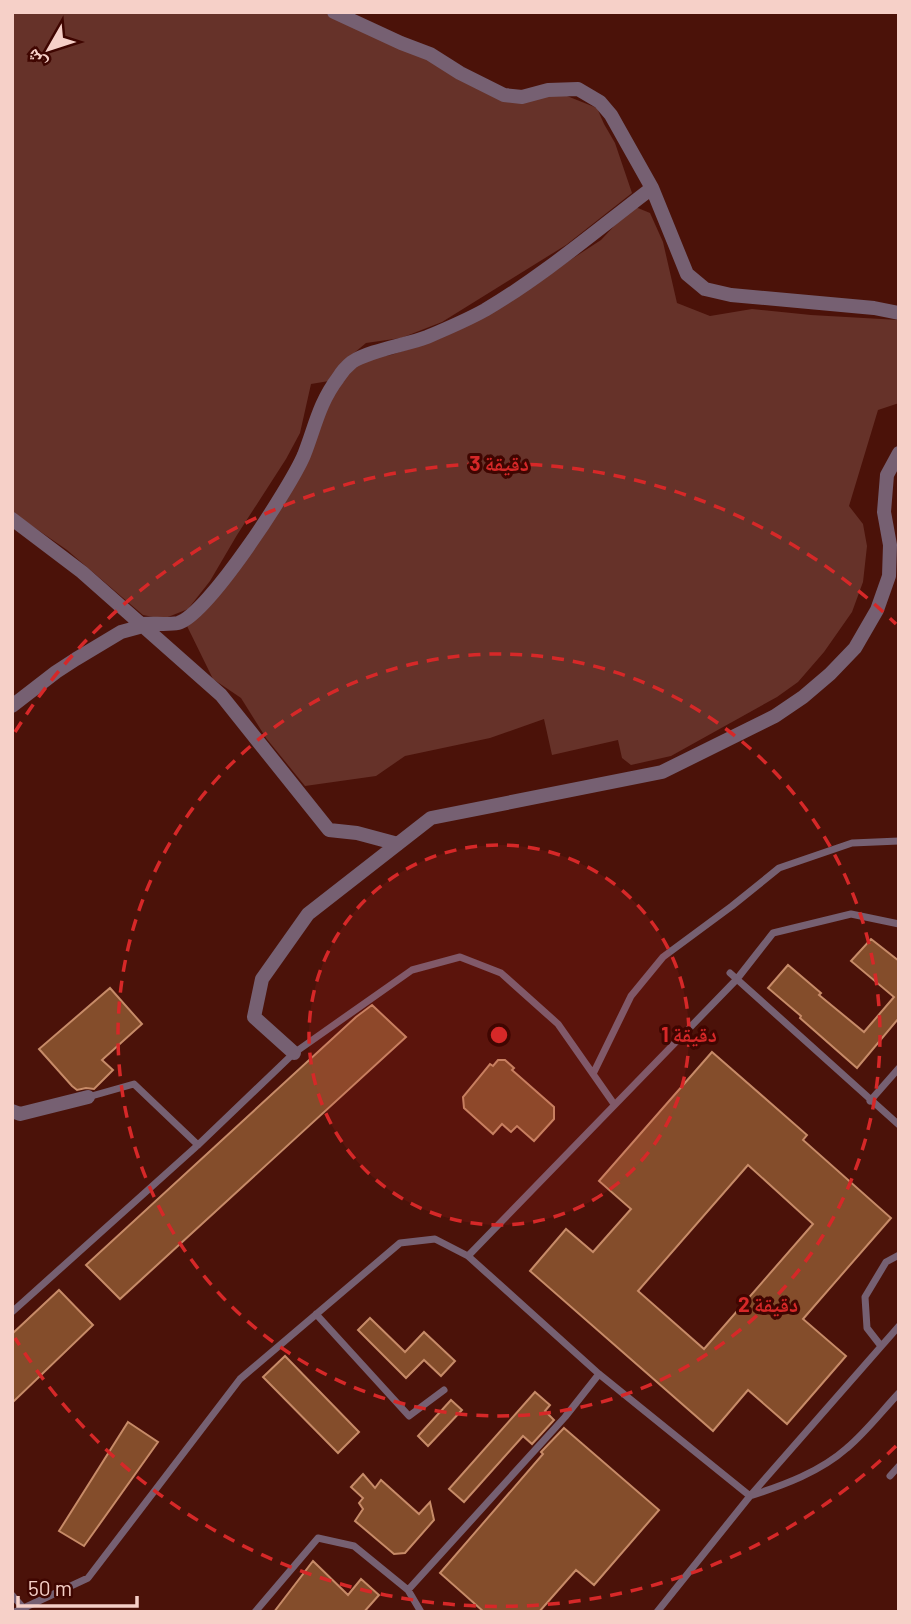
<svg xmlns="http://www.w3.org/2000/svg" width="911" height="1624" font-family="Barlow,'Noto Naskh Arabic',sans-serif">
  <style>
    .green { fill: #663229 }
    .building { fill: #844d2b; stroke: #c78b68; stroke-width: 2; fill-rule: evenodd }
    .lines { fill: none; stroke-linecap: round; stroke-linejoin: round }
    .lane { stroke: #766072; stroke-width: 7 }
    .street { stroke: #766072; stroke-width: 14 }
    .ring { fill: none; stroke: #d62828; stroke-width: 3.5; stroke-dasharray: 12 9 }
    .centre { fill: #d62828; stroke: #3f0601; stroke-width: 3.5 }
    .ring-label { font-size: 21px; text-anchor: middle; font-weight: bold; fill: #d62828; stroke: #3f0601; stroke-width: 6; stroke-linejoin: round; paint-order: stroke }
  </style>
  <rect width="100%" height="100%" fill="#4b1209"/>
  <path class="green" d="M 12,12 L 325,12 L 329,16 L 435,60 L 490,93 L 562,94 L 597,108 L 604,124 L 615,143 L 632,193 L 566,245 L 442,322 L 401,338 L 366,343 L 342,363 L 329,381 L 311,384 L 300,433 L 286,459 L 237,535 L 210,581 L 188,609 L 163,619 L 143,615 L 67,550 L 12,512 Z
    M 633,206 L 650,213 L 663,242 L 677,303 L 710,316 L 752,309 L 811,315 L 899,320 L 899,403 L 878,410 L 849,506 L 863,524 L 867,546 L 863,582 L 852,612 L 824,652 L 798,682 L 777,697 L 671,756 L 631,765 L 622,758 L 618,740 L 552,755 L 544,719 L 490,738 L 405,756 L 376,776 L 305,786 L 266,738 L 241,698 L 213,679 L 187,626 L 234,577 L 327,397 L 350,369 L 367,359 L 391,355 L 421,345 L 515,296 L 601,240 Z"/>
  <path class="building" d="M 871,939 L 899,961 L 899,1018 L 857,1068 L 800,1018 L 801,1016 L 768,988 L 788,965 L 821,993 L 819,995 L 864,1032 L 894,997 L 851,961 Z
    M 110,988 L 142,1024 L 102,1060 L 113,1070 L 94,1089 L 86,1088 L 77,1090 L 72,1086 L 39,1049 Z
    M 372,1005 L 406,1037 L 120,1299 L 86,1265 L 356,1017 Z
    M 712,1052 L 807,1135 L 803,1140 L 891,1218 L 803,1319 L 846,1356 L 787,1424 L 748,1390 L 713,1431 L 530,1271 L 566,1229 L 593,1252 L 631,1209 L 599,1181 ZM 748,1165 L 813,1224 L 704,1349 L 638,1291 Z
    M 498,1060 L 505,1060 L 514,1068 L 512,1070 L 554,1107 L 554,1119 L 534,1141 L 517,1126 L 511,1132 L 502,1124 L 493,1134 L 464,1108 L 463,1097 L 490,1064 L 493,1066 Z
    M 59,1290 L 93,1325 L 12,1403 L 12,1334 Z
    M 370,1318 L 405,1352 L 424,1332 L 455,1361 L 441,1376 L 424,1360 L 406,1378 L 358,1330 Z
    M 285,1356 L 359,1432 L 338,1453 L 263,1377 Z
    M 535,1392 L 550,1405 L 545,1411 L 554,1420 L 532,1444 L 523,1436 L 464,1502 L 449,1489 Z
    M 451,1400 L 462,1410 L 428,1446 L 418,1436 Z
    M 128,1422 L 158,1442 L 84,1546 L 59,1531 Z
    M 564,1428 L 659,1510 L 594,1585 L 576,1570 L 539,1612 L 484,1612 L 440,1573 L 543,1454 L 541,1452 Z
    M 363,1474 L 375,1488 L 381,1480 L 419,1514 L 430,1502 L 434,1520 L 405,1553 L 394,1554 L 355,1521 L 363,1509 L 359,1503 L 363,1498 L 351,1487 Z
    M 313,1561 L 348,1595 L 361,1579 L 379,1595 L 364,1612 L 274,1612 Z"/>
  <g class="lines">
    <path class="lane" d="M 730,973 L 899,1125
      M 593,1074 L 631,996 L 663,957 L 732,906 L 779,868 L 852,843 L 899,841
      M 88,1097 L 134,1084 L 198,1145
      M 870,1101 L 899,1068
      M 468,1256 L 737,979 L 773,933 L 851,914 L 899,924
      M 12,1312 L 198,1145 L 294,1053 L 412,970 L 460,957 L 501,973 L 558,1024 L 614,1104
      M 316,1314 L 409,1416 L 444,1390
      M 881,1346 L 867,1328 L 865,1297 L 886,1262 L 899,1255
      M 890,1476 L 899,1466
      M 408,1590 L 565,1417 L 599,1374
      M 12,1595 L 27,1612
      M 15,1612 L 88,1578 L 240,1379 L 400,1243 L 435,1239 L 468,1256 L 599,1374 L 750,1496 C 784,1485 820,1472 847,1448 C 866,1432 882,1411 899,1393
      M 255,1612 L 318,1538 L 354,1546 L 408,1590 L 421,1612
      M 657,1612 L 750,1496 L 899,1326"/>
    <path class="street" d="M 334,12 L 401,43 L 430,54 L 460,73 L 504,95 L 522,97 L 548,90 L 578,89 L 600,102 L 611,115 L 652,188 L 687,274 L 705,289 L 731,295 L 874,308 L 899,313
      M 12,519 L 82,572 L 221,695 L 329,830 L 357,833 L 398,844
      M 141,624 C 151,623 169,625 178,623 C 208,615 291,486 304,455 C 315,427 319,403 338,378 C 341,373 347,366 352,362 C 370,350 406,345 427,337 C 446,329 467,320 485,310 C 543,276 598,229 652,188
      M 12,706 L 56,672 L 76,659 L 121,632 L 143,626
      M 294,1053 L 254,1017 L 262,979 L 308,914 L 431,818 L 662,772 L 775,716 L 803,697 L 830,674 L 855,648 L 877,610 L 889,576 L 890,545 L 884,512 L 887,475 L 899,453
      M 12,1111 L 20,1114 L 88,1097"/>
  </g>
  <circle cx="499" cy="1035" r="190" fill="#d62828" fill-opacity=".12"/>
  <g class="ring">
    <circle cx="499" cy="1035" r="190"/>
    <circle cx="499" cy="1035" r="381"/>
    <path d="M896 1446A571 571 0 0 1 15 1338M15 732A571 571 0 0 1 896 624"/>
  </g>
  <circle cx="499" cy="1035" r="10" class="centre"/>
  <g class="ring-label">
    <text x="499" y="471">3 دقيقة</text>
    <text x="689" y="1042">1 دقيقة</text>
    <text x="768" y="1312">2 دقيقة</text>
  </g>
  <rect width="911" height="1624" fill="none" stroke="#f6d0c8" stroke-width="28"/>
  <g transform="translate(49 49) rotate(231)" stroke="#3f0601" stroke-width="5" paint-order="stroke">
  <path d="M0-5L12 26L0 18L-12 26Z" fill="#f6d0c8"/>
  <text y="-10" font-size="19" font-weight="bold" text-anchor="middle" fill="#f6d0c8">ش</text>
  </g>
  <path d="M18 1596v10h119v-10" fill="none" stroke="#f6d0c8" stroke-width="3.5"/>
  <text x="28" y="1596" font-size="21" fill="#f6d0c8" stroke="#3f0601" stroke-width="5" paint-order="stroke">50 m</text>
</svg>
